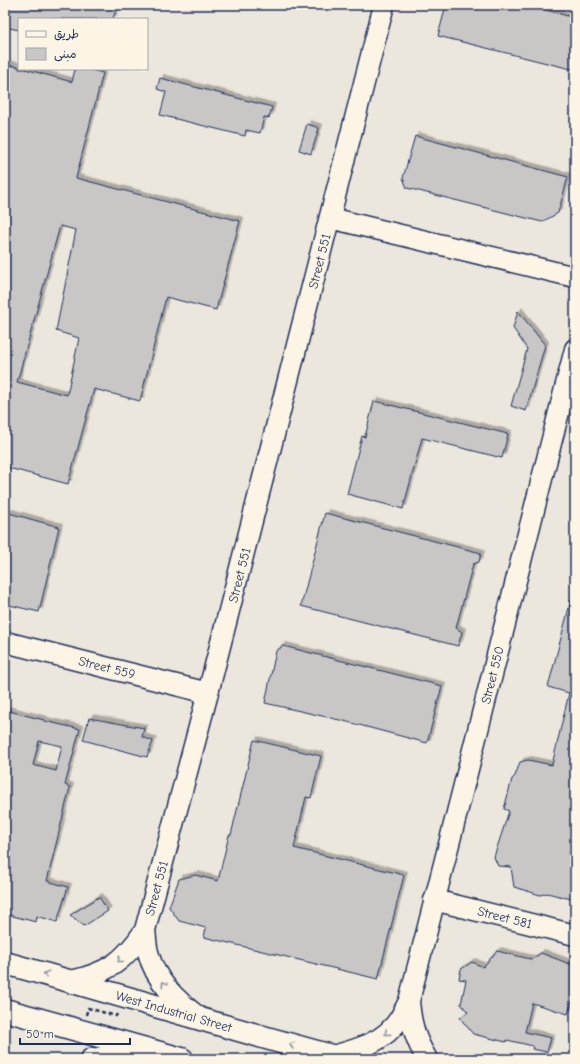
<svg xmlns="http://www.w3.org/2000/svg" width="580" height="1064" font-family="'Comic Neue','Playpen Sans Arabic',sans-serif">
  <style>
    .built { fill: #ece7dc; fill-rule: evenodd }
    .building { fill: #c8c7c6; stroke: #1b2f5e; fill-rule: evenodd; filter: url(#shadow) }
    .lines { fill: none; stroke-linecap: round; stroke-linejoin: round }
    .minor-casing { stroke: #1b2f5e; stroke-width: 23 }
    .major-casing { stroke: #1b2f5e; stroke-width: 25 }
    .path { stroke: #1b2f5e; stroke-width: 2.5; stroke-dasharray: 4 3; stroke-linecap: butt }
    .minor { stroke: #fcf5e5; stroke-width: 20 }
    .major { stroke: #fcf5e5; stroke-width: 22 }
    .oneway { stroke: #8c92a2 }
    .labels { text-anchor: middle; stroke-width: 4; stroke-linejoin: round; paint-order: stroke }
    .street-label { font-size: 13px; fill: #1b2f5e; stroke: #fcf5e5 }
  </style>
  <defs>
    <filter id="shadow"><feDropShadow dx="3.5" dy="-3.5" stdDeviation="0" flood-color="#0004"/></filter>
  </defs>
  <rect width="100%" height="100%" fill="#fcf5e5"/>
  <filter id="ink" filterUnits="userSpaceOnUse"><feTurbulence type="fractalNoise" baseFrequency=".025" numOctaves="2"/><feDisplacementMap in="SourceGraphic" scale="8" xChannelSelector="R" yChannelSelector="G"/><feConvolveMatrix kernelMatrix="1 2 1 2 8 2 1 2 1" color-interpolation-filters="sRGB"/></filter>
  <g filter="url(#ink)">
    <path class="built" d="M 5,5 L 575,5 L 575,1059 L 5,1059 ZM 19,19 L 147,19 L 147,69 L 19,69 Z"/>
    <path class="building" d="M 5,5 L 117,5 L 113,19 L 19,19 L 19,30 L 5,27 Z
      M 446,5 L 528,5 L 575,18 L 575,70 L 438,36 Z
      M 5,64 L 19,67 L 19,69 L 25,69 L 72,82 L 75,69 L 88,69 L 103,73 L 76,178 L 240,221 L 216,310 L 166,297 L 140,401 L 94,389 L 68,484 L 5,467 ZM 60,226 L 76,230 L 56,331 L 79,338 L 67,395 L 17,382 Z
      M 160,78 L 272,107 L 269,118 L 264,117 L 260,133 L 246,130 L 245,136 L 160,115 L 166,92 L 157,89 Z
      M 307,124 L 319,128 L 311,154 L 299,150 Z
      M 415,136 L 568,177 L 558,213 L 542,222 L 407,188 L 403,178 Z
      M 518,311 L 545,345 L 526,411 L 511,406 L 527,349 L 513,328 Z
      M 374,401 L 508,434 L 502,458 L 422,438 L 403,509 L 347,494 L 362,436 L 365,437 Z
      M 5,512 L 59,527 L 39,612 L 5,604 Z
      M 325,513 L 481,553 L 479,562 L 473,564 L 456,628 L 462,632 L 458,646 L 301,606 Z
      M 571,600 L 575,601 L 575,751 L 570,770 L 575,771 L 575,900 L 547,893 L 540,895 L 514,887 L 511,867 L 498,866 L 494,857 L 509,811 L 504,809 L 512,779 L 515,776 L 520,762 L 528,760 L 552,765 L 569,693 L 548,687 Z
      M 283,646 L 442,686 L 427,743 L 344,721 L 265,703 L 276,651 Z
      M 5,710 L 44,720 L 44,721 L 80,729 L 65,785 L 70,787 L 47,881 L 68,887 L 57,922 L 37,916 L 36,922 L 5,914 ZM 39,741 L 62,746 L 56,771 L 33,765 Z
      M 89,718 L 144,728 L 142,737 L 153,741 L 147,757 L 83,740 Z
      M 254,740 L 321,756 L 311,798 L 306,797 L 294,848 L 404,875 L 378,979 L 204,937 L 206,928 L 179,921 L 169,907 L 179,879 L 195,875 L 218,881 L 229,835 L 231,835 Z
      M 99,897 L 108,911 L 84,926 L 70,915 Z
      M 497,951 L 530,959 L 534,958 L 541,953 L 575,966 L 575,991 L 568,1014 L 532,1003 L 525,1032 L 551,1038 L 547,1052 L 532,1049 L 533,1046 L 507,1040 L 506,1042 L 473,1034 L 460,1018 L 468,1012 L 461,1004 L 466,980 L 459,979 L 461,969 L 472,962 L 483,967 Z"/>
    <g class="lines">
      <g class="minor-casing">
        <path id="minor" d="M 330,218 L 575,277
          M 5,642 L 208,693
          M 434,900 L 575,935
          M 145,930 C 146,937 146,945 148,952 C 155,981 177,1001 200,1018
          M 71,981 C 107,973 124,962 145,930 L 208,693 L 384,5
          M 409,1001 C 411,1024 415,1039 427,1059
          M 333,1056 C 359,1049 385,1042 400,1018 C 403,1013 406,1007 409,1001 L 575,349
          M 91,1059 L 151,1051"/>
      </g>
      <g class="major-casing">
        <path id="major" d="M 5,963 C 118,994 230,1029 343,1059
          M 5,1010 L 182,1059"/>
      </g>
      <path class="path" d="M 86,1015 L 88,1008 L 116,1016 L 117,1014"/>
      <use href="#minor" class="minor"/>
      <use href="#major" class="major"/>
    </g>
    <defs><path id="oneway-chevron" d="M-2-3.5L2.5 0L-2 3.5" fill="none" stroke-width="1.6" stroke-linecap="round" stroke-linejoin="round"/></defs>
    <g class="oneway">
      <use href="#oneway-chevron" transform="translate(120 960) rotate(142)"/>
      <use href="#oneway-chevron" transform="translate(46 974) rotate(-165)"/>
      <use href="#oneway-chevron" transform="translate(164 984) rotate(-124)"/>
      <use href="#oneway-chevron" transform="translate(387 1033) rotate(138)"/>
      <use href="#oneway-chevron" transform="translate(292 1045) rotate(-165)"/>
    </g>
  </g>
  <g class="labels">
    <g class="street-label">
      <text transform="translate(319 261) rotate(-76)" y="5">Street 551</text>
      <text transform="translate(239 575) rotate(-76)" y="5">Street 551</text>
      <text transform="translate(107 667) rotate(14)" y="5">Street 559</text>
      <text transform="translate(492 675) rotate(-76)" y="5">Street 550</text>
      <text transform="translate(156 888) rotate(-75)" y="5">Street 551</text>
      <text transform="translate(505 917) rotate(14)" y="5">Street 581</text>
      <text transform="translate(174 1011) rotate(16)" y="5">West Industrial Street</text>
    </g>
  </g>
  <rect width="580" height="1064" fill="none" stroke="#fcf5e5" stroke-width="20"/>
  <rect x="10" y="10" width="560" height="1044" fill="none" stroke="#1b2f5e" stroke-width="1.5" filter="url(#ink)"/>
  <rect x="18" y="18" width="130" height="52" fill="#fcf5e5" stroke="#a2a6af"/>
  <rect x="26" y="31" width="20" height="6" fill="#fcf5e5" stroke="#a2a6af"/>
  <text x="54" y="38" font-size="12" fill="#1b2f5e">طريق</text>
  <rect x="26" y="48" width="20" height="12" fill="#c8c7c6" stroke="#a2a6af"/>
  <text x="54" y="58" font-size="12" fill="#1b2f5e">مبنى</text>
  <path d="M20 1038v6h110v-6" fill="none" stroke="#1b2f5e" stroke-width="2"/>
  <text x="26" y="1038" font-size="12" fill="#1b2f5e" stroke="#fcf5e5" stroke-width="3" paint-order="stroke">50 m</text>
</svg>
